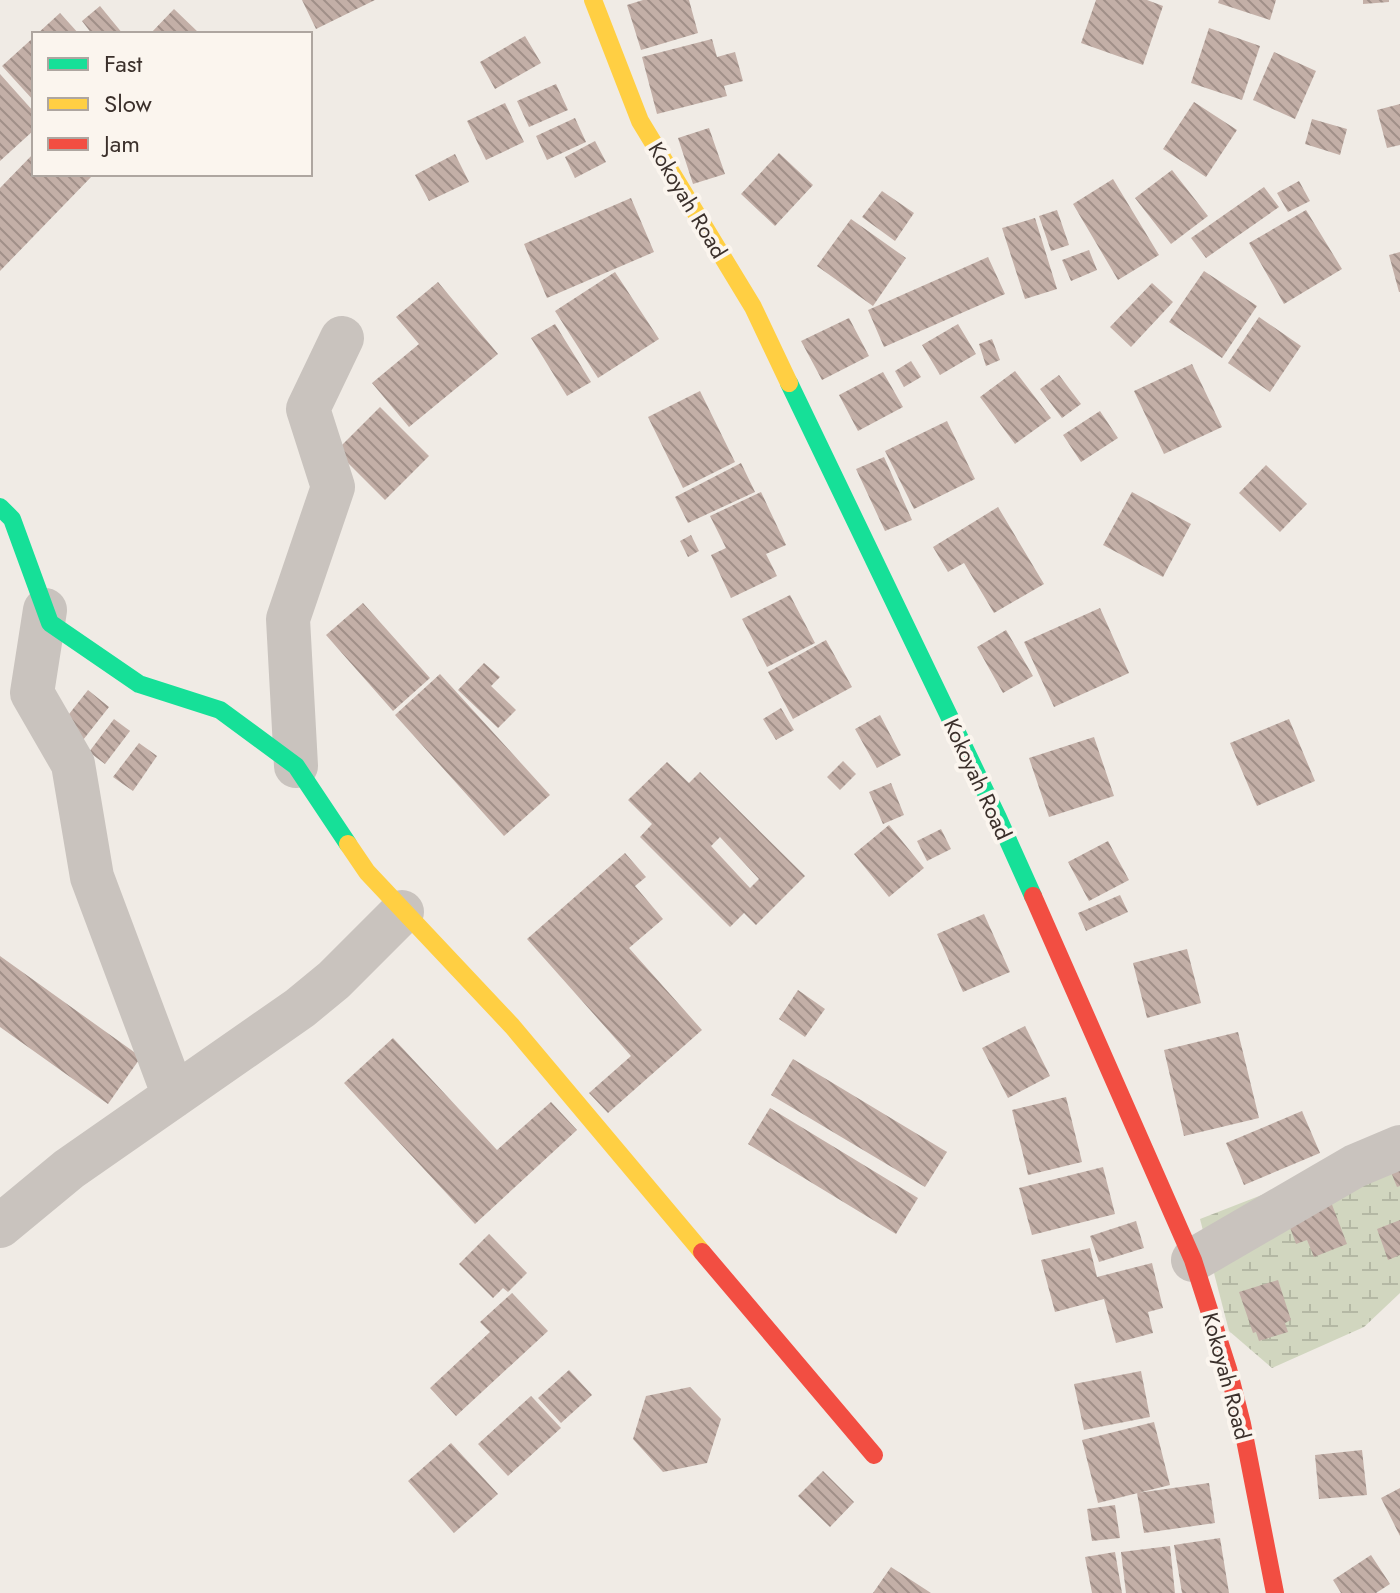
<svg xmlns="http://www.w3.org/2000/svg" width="1400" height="1593" font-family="Jost,sans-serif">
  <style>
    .wetland { fill: url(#wetland-marsh) }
    .building { fill: url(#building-back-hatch); fill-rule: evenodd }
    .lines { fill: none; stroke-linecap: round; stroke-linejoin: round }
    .street { stroke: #c9c3be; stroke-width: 44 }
    .fast { stroke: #16e098; stroke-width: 18 }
    .slow { stroke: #ffcf43; stroke-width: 18 }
    .jam { stroke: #f24e42; stroke-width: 18 }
    .labels { text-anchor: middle; stroke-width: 8; stroke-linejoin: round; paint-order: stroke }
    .street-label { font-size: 22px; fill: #3b302b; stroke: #fbf5ee }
  </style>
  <defs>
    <pattern id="wetland-marsh" width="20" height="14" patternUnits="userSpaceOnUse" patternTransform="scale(2)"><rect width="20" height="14" fill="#d1d6bf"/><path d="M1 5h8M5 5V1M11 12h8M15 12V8" fill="none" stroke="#b4b8a4"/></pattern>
    <pattern id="building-back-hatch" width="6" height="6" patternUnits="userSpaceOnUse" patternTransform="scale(2)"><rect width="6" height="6" fill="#c3afa7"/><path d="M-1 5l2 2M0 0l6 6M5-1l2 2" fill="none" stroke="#a08f88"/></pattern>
  </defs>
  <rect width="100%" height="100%" fill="#f0ebe5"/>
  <path class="wetland" d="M 1400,1141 L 1400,1293 L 1364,1327 L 1272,1368 L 1229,1331 L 1200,1219 Z"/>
  <path class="building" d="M 302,0 L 375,0 L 316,29 Z
    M 643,0 L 689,0 L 698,33 L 641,50 L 627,5 Z
    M 1096,0 L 1147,0 L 1163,6 L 1143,65 L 1081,43 Z
    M 1219,0 L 1276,0 L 1270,20 L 1218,3 Z
    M 1363,0 L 1389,0 L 1389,2 L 1363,4 Z
    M 100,6 L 123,34 L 92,34 L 82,21 Z
    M 174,9 L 200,34 L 150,34 Z
    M 60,13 L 79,34 L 37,34 Z
    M 1209,28 L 1260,46 L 1242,100 L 1191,83 Z
    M 525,36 L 541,63 L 495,89 L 480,62 Z
    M 34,37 L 34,101 L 2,66 Z
    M 712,39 L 717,57 L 735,52 L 743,81 L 724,86 L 727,96 L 657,114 L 642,57 Z
    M 1274,52 L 1316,71 L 1295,119 L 1253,100 Z
    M 0,74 L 34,112 L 34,130 L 0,161 Z
    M 556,84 L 568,110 L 529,127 L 517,101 Z
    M 1194,102 L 1237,130 L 1206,177 L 1163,149 Z
    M 505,103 L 524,142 L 486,160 L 467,121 Z
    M 1400,104 L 1400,145 L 1387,148 L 1377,110 Z
    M 575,118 L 586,142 L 547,160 L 536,136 Z
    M 1312,119 L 1347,129 L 1340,155 L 1305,144 Z
    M 709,128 L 725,174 L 693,184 L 678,138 Z
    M 595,141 L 606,162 L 575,178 L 565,157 Z
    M 34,153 L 34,174 L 94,174 L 0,271 L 0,188 Z
    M 779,153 L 813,185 L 775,226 L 741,194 Z
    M 455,154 L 469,182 L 429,201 L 415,175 Z
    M 1172,170 L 1208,216 L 1171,244 L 1135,198 Z
    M 1113,179 L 1159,255 L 1118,280 L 1073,204 Z
    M 1299,181 L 1310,201 L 1288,212 L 1277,193 Z
    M 1264,187 L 1279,207 L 1206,258 L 1191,238 Z
    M 882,191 L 914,213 L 895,241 L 862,217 Z
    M 631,198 L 654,252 L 547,298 L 524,244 Z
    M 1057,210 L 1069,245 L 1051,251 L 1039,216 Z
    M 1306,210 L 1342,269 L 1284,304 L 1249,243 Z
    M 1035,218 L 1057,289 L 1025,299 L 1002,228 Z
    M 851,219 L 906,258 L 873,306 L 817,266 Z
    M 1089,250 L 1097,270 L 1071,281 L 1062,260 Z
    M 1400,252 L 1400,292 L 1399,292 L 1389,255 Z
    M 988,257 L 1005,294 L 884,347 L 868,310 Z
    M 1204,271 L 1257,306 L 1222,358 L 1169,322 Z
    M 615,272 L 659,339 L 598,378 L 555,311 Z
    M 438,282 L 498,354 L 409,427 L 372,383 L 419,344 L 396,317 Z
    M 1152,283 L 1173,302 L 1131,347 L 1110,327 Z
    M 1259,317 L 1301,346 L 1270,392 L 1228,363 Z
    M 849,318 L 869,356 L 822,380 L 801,341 Z
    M 555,324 L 591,382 L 567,396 L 531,338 Z
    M 958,324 L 976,354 L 940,375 L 922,345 Z
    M 992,339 L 1000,360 L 986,366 L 979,344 Z
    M 911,361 L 921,377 L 904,387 L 895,371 Z
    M 1192,364 L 1222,427 L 1164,454 L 1134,391 Z
    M 1015,371 L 1051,418 L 1015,444 L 980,397 Z
    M 883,372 L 903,407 L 858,431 L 839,395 Z
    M 1059,375 L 1081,404 L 1062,418 L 1040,389 Z
    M 700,391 L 735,462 L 683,488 L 648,417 Z
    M 380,407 L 429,456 L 385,500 L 336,451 Z
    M 1100,411 L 1118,438 L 1081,462 L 1063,435 Z
    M 947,421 L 975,479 L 914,509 L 885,451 Z
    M 884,457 L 912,520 L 885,531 L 856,469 Z
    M 741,463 L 755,492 L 688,523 L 675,497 Z
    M 1266,465 L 1307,504 L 1280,532 L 1239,493 Z
    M 761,492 L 786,545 L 766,554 L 777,576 L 731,598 L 711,555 L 726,548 L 710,516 Z
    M 1132,492 L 1191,524 L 1163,577 L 1103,545 Z
    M 998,507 L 1044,584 L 994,613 L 964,563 L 948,572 L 933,547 Z
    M 691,535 L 699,551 L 688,557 L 680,541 Z
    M 790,595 L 815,643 L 767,667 L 742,619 Z
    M 363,603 L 430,678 L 393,711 L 326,635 Z
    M 1100,608 L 1129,673 L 1054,707 L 1024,642 Z
    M 1006,630 L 1033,676 L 1003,693 L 977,647 Z
    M 826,640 L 852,687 L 793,719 L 768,672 Z
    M 484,663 L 500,677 L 491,686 L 516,710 L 498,728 L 458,690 Z
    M 440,674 L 550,795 L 504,836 L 395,715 Z
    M 88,690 L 109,707 L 83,740 L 62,723 Z
    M 781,708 L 794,730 L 776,740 L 763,719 Z
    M 880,715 L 901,755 L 877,768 L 855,729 Z
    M 114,719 L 130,731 L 105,764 L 89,752 Z
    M 1289,719 L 1315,781 L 1257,806 L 1230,743 Z
    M 1094,737 L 1114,796 L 1049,817 L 1029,758 Z
    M 139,743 L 157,756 L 133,791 L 113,777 Z
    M 843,761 L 856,774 L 840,790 L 827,777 Z
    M 667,762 L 689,783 L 700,772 L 805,876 L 756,925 L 744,913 L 730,927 L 640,837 L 652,824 L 628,800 ZM 720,837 L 759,879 L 750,888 L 711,846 Z
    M 891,783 L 904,815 L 883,824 L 869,792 Z
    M 889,825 L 924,868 L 889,897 L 854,854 Z
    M 941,829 L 951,849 L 927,861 L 917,841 Z
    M 1108,841 L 1129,880 L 1089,901 L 1068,862 Z
    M 625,853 L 646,877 L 635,886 L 663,919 L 629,948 L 702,1030 L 608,1113 L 589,1093 L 631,1056 L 527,939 Z
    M 1120,895 L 1128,912 L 1086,931 L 1078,913 Z
    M 984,914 L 1010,972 L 963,992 L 937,934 Z
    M 1187,949 L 1201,1003 L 1147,1018 L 1133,963 Z
    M 0,956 L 141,1057 L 108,1104 L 0,1027 Z
    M 798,990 L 825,1009 L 805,1037 L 779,1019 Z
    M 1025,1026 L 1050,1076 L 1008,1098 L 982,1048 Z
    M 1238,1032 L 1259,1118 L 1184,1136 L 1164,1050 Z
    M 393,1038 L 497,1150 L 551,1102 L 577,1130 L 475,1224 L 344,1083 Z
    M 793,1059 L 947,1152 L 925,1187 L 771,1095 Z
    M 1066,1097 L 1082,1162 L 1028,1175 L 1012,1110 Z
    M 770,1108 L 918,1198 L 896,1234 L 748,1144 Z
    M 1302,1111 L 1320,1153 L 1244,1185 L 1226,1143 Z
    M 1400,1163 L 1400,1186 L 1397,1187 L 1389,1167 Z
    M 1103,1167 L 1115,1214 L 1032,1235 L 1019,1188 Z
    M 1331,1202 L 1347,1244 L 1314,1257 L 1307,1240 L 1296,1244 L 1287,1219 Z
    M 1400,1220 L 1400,1255 L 1388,1260 L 1377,1229 Z
    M 1136,1221 L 1144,1248 L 1099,1262 L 1090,1236 Z
    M 489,1234 L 527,1273 L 508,1292 L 503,1288 L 493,1298 L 459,1264 Z
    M 1090,1248 L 1097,1277 L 1152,1263 L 1163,1308 L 1148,1312 L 1153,1333 L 1116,1343 L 1104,1299 L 1055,1312 L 1041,1260 Z
    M 1278,1280 L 1291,1320 L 1285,1323 L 1288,1332 L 1259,1341 L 1256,1332 L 1253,1333 L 1239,1292 Z
    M 512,1293 L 548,1331 L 456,1416 L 430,1388 L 490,1332 L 480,1322 Z
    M 569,1370 L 592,1395 L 561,1423 L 538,1398 Z
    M 1141,1371 L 1150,1417 L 1084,1430 L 1074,1384 Z
    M 690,1387 L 721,1419 L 707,1463 L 663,1472 L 633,1439 L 646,1396 Z
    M 531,1396 L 561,1428 L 508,1476 L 478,1444 Z
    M 1154,1422 L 1170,1485 L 1098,1503 L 1082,1440 Z
    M 451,1443 L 498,1494 L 454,1533 L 408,1481 Z
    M 1362,1450 L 1367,1495 L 1319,1499 L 1315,1455 Z
    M 823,1471 L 854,1502 L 830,1527 L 798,1496 Z
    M 1209,1483 L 1215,1523 L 1144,1533 L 1137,1493 Z
    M 1400,1488 L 1400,1536 L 1381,1498 Z
    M 1115,1505 L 1120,1538 L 1092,1541 L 1087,1509 Z
    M 1220,1538 L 1229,1593 L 1182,1593 L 1174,1545 Z
    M 1170,1546 L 1175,1593 L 1126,1593 L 1121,1552 Z
    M 1115,1552 L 1122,1593 L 1092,1593 L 1085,1557 Z
    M 1371,1555 L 1390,1584 L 1376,1593 L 1341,1593 L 1333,1580 Z
    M 891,1567 L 931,1593 L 873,1593 Z"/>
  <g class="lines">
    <path class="street" d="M 45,610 L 32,693 L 73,764 L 92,877 L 174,1096
      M 296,766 L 288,619 L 333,487 L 308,409 L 342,338
      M 0,1226 L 69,1169 L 300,1008 L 334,980 L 402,912
      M 1193,1260 L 1355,1166 L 1400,1147"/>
    <path class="fast" d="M 789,383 L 998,818 L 1033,896
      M 0,507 L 12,519 L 50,623 L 139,684 L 220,710 L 296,766 L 348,844"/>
    <path class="slow" d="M 593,0 L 640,121 L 753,307 L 789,383
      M 348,844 L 367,872 L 512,1026 L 702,1252"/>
    <path class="jam" d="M 1033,896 L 1193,1260 L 1228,1369 L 1242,1424 L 1275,1593
      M 702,1252 L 874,1455"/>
  </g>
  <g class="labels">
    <g class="street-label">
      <text transform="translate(688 200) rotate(59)" y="8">Kokoyah Road</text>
      <text transform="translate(978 779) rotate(65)" y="8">Kokoyah Road</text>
      <text transform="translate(1227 1376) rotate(75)" y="8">Kokoyah Road</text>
    </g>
  </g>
  <rect x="32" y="32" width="280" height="144" fill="#fbf5ee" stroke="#aea6a0" stroke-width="2"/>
  <rect x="48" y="58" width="40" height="12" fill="#16e098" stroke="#aea6a0" stroke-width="2"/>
  <text x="104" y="72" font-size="24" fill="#3b302b">Fast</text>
  <rect x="48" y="98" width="40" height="12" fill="#ffcf43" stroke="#aea6a0" stroke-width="2"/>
  <text x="104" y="112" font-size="24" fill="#3b302b">Slow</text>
  <rect x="48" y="138" width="40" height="12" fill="#f24e42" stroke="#aea6a0" stroke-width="2"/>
  <text x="104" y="152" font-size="24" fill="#3b302b">Jam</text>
</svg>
